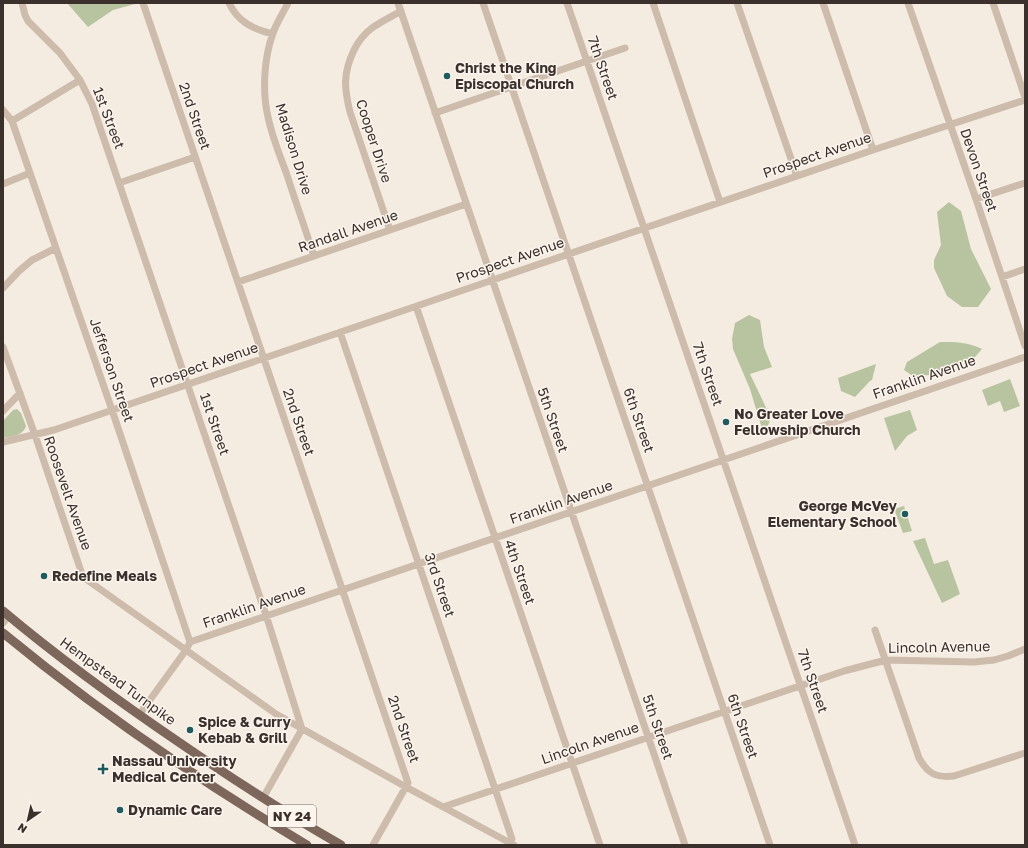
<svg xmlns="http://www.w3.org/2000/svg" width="1028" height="848" font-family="'Golos Text',sans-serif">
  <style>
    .green { fill: #b8c4a0 }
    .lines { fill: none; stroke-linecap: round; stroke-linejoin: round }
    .minor { stroke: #cdbbac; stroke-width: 7 }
    .major { stroke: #7d675c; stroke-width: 9 }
    .poi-dot { fill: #1f5a5e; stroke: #fbf5ee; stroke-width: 1.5 }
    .labels { text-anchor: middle; stroke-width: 3; stroke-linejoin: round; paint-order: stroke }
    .shield { fill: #fbf5ee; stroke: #756b66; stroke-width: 1 }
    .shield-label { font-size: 13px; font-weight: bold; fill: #3b302b }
    .poi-label { font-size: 14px; font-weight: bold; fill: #3b302b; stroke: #fbf5ee; text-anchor: start }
    .street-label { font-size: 14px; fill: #3b302b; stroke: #fbf5ee }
  </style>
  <rect width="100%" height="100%" fill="#f4ebe1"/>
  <path class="green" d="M 67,3 L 135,3 L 135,4 L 113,10 L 88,27 Z
    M 949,202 L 961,211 L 971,249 L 991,289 L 978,307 L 962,307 L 947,296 L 934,268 L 934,260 L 941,245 L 937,212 Z
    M 749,315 L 760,320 L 764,347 L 772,367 L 750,374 L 771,418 L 764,435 L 750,389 L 733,349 L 732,339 L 735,323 Z
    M 940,342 C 956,342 968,342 982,349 L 975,357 L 965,361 L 950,368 L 930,375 L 913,376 L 904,370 L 907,362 Z
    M 876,364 L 872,380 L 870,381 L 855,397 L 841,391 L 838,378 Z
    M 1010,379 L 1020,406 L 1004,412 L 1000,401 L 988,406 L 982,390 Z
    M 17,409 L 21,413 L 26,426 C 23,436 12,436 3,438 L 3,421 L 13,410 Z
    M 910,410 L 917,430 L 907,436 L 895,451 L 884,418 Z
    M 904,506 L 912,531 L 903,533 L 894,509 Z
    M 925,538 L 934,564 L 948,560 L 960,594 L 942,603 L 913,541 Z"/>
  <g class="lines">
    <path class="minor" d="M 22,3 L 25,15 L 28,21 L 60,53 L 80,80 L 92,104 L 266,615 L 302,729 L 263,798
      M 143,3 L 408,783 L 373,845
      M 229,3 C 238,22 253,29 273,34
      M 288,3 C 283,13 277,22 273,33 C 264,58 262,91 268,117 C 272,136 279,154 286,172 C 295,200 305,228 314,256
      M 398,3 L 685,845
      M 483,3 L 770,845
      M 567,3 L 855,845
      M 653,3 L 720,202
      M 737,3 L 797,176
      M 823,3 L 873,150
      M 908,3 L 976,199 L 1025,346
      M 993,3 L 1025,97
      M 3,110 L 12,121 L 112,410 L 190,642
      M 435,113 L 625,48
      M 12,121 L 80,80
      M 119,183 L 195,157
      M 3,184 L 30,173
      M 976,199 L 1025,183
      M 390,230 L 350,112 C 344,88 343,73 354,50 C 358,42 364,34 372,28 C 380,22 391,17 401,11
      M 1002,277 L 1025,269
      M 238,282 L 466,204
      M 3,288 L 19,271 L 32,260 L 56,248
      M 416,306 L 600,845
      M 340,332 L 512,839 L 509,845
      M 3,347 L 35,435 L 83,577 L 276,714 L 406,787 L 514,845
      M 3,411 L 20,393
      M 3,442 L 54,430 L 873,150 L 1025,100
      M 3,623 L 9,616
      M 875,630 L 919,758 C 928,774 936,778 954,776 L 1025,753
      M 139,715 L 186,650 L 190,642 L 1025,357
      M 443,807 L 844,671 L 886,660 L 974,662 L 994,660 L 1008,656 L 1025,649"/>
    <path class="major" d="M 3,611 C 60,659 121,703 183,745 C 234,780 287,814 341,845
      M 3,633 C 99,712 200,781 307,845"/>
  </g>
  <g class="poi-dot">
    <circle cx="447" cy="76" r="4"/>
    <circle cx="726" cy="422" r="4"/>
    <circle cx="905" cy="514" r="4"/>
    <circle cx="44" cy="576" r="4"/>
    <circle cx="190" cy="730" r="4"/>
    <path d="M101 763h4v4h4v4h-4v4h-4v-4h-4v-4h4z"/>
    <circle cx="120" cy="810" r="4"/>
  </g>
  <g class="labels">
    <rect class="shield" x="268" y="805" width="48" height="22" rx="3"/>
    <g class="shield-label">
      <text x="292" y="821">NY 24</text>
    </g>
    <g class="poi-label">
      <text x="455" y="73">Christ the King<tspan x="455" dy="16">Episcopal Church</tspan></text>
      <text x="734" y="419">No Greater Love<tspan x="734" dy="16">Fellowship Church</tspan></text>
      <text x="897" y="511" text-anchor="end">George McVey<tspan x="897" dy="16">Elementary School</tspan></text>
      <text x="52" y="581">Redefine Meals</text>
      <text x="198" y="727">Spice &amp; Curry<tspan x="198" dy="16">Kebab &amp; Grill</tspan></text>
      <text x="112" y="766">Nassau University<tspan x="112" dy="16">Medical Center</tspan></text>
      <text x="128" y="815">Dynamic Care</text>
    </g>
    <g class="street-label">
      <text transform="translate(603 68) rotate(71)" y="5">7th Street</text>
      <text transform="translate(195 116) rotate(71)" y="5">2nd Street</text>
      <text transform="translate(109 118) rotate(69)" y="5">1st Street</text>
      <text transform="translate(374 141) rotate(72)" y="5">Cooper Drive</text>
      <text transform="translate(294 149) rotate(73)" y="5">Madison Drive</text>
      <text transform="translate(817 155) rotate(-19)" y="5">Prospect Avenue</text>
      <text transform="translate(979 170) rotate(71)" y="5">Devon Street</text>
      <text transform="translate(348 231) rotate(-19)" y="5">Randall Avenue</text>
      <text transform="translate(510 260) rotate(-19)" y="5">Prospect Avenue</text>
      <text transform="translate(204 365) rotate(-19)" y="5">Prospect Avenue</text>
      <text transform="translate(112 370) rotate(71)" y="5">Jefferson Street</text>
      <text transform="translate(708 374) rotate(71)" y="5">7th Street</text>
      <text transform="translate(924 377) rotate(-19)" y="5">Franklin Avenue</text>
      <text transform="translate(553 420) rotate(71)" y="5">5th Street</text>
      <text transform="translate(639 420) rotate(71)" y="5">6th Street</text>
      <text transform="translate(299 422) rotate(71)" y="5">2nd Street</text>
      <text transform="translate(215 424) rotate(71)" y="5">1st Street</text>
      <text transform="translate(68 493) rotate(71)" y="5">Roosevelt Avenue</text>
      <text transform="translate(561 502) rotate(-19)" y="5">Franklin Avenue</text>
      <text transform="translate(520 572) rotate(71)" y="5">4th Street</text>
      <text transform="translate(440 585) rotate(71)" y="5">3rd Street</text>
      <text transform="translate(254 606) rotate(-19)" y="5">Franklin Avenue</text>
      <text transform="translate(939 647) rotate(-1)" y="5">Lincoln Avenue</text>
      <text transform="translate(118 681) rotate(36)" y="5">Hempstead Turnpike</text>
      <text transform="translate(813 681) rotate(71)" y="5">7th Street</text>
      <text transform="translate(743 726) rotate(71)" y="5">6th Street</text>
      <text transform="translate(658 727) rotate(71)" y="5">5th Street</text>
      <text transform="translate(404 729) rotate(71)" y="5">2nd Street</text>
      <text transform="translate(590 743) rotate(-19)" y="5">Lincoln Avenue</text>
    </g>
  </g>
  <rect width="1028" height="848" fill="none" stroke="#3b302b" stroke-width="8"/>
  <g transform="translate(28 820) rotate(214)" stroke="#fbf5ee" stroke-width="3" paint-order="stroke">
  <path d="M0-3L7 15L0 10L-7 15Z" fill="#3b302b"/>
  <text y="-6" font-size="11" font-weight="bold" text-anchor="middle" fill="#3b302b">N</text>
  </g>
</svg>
